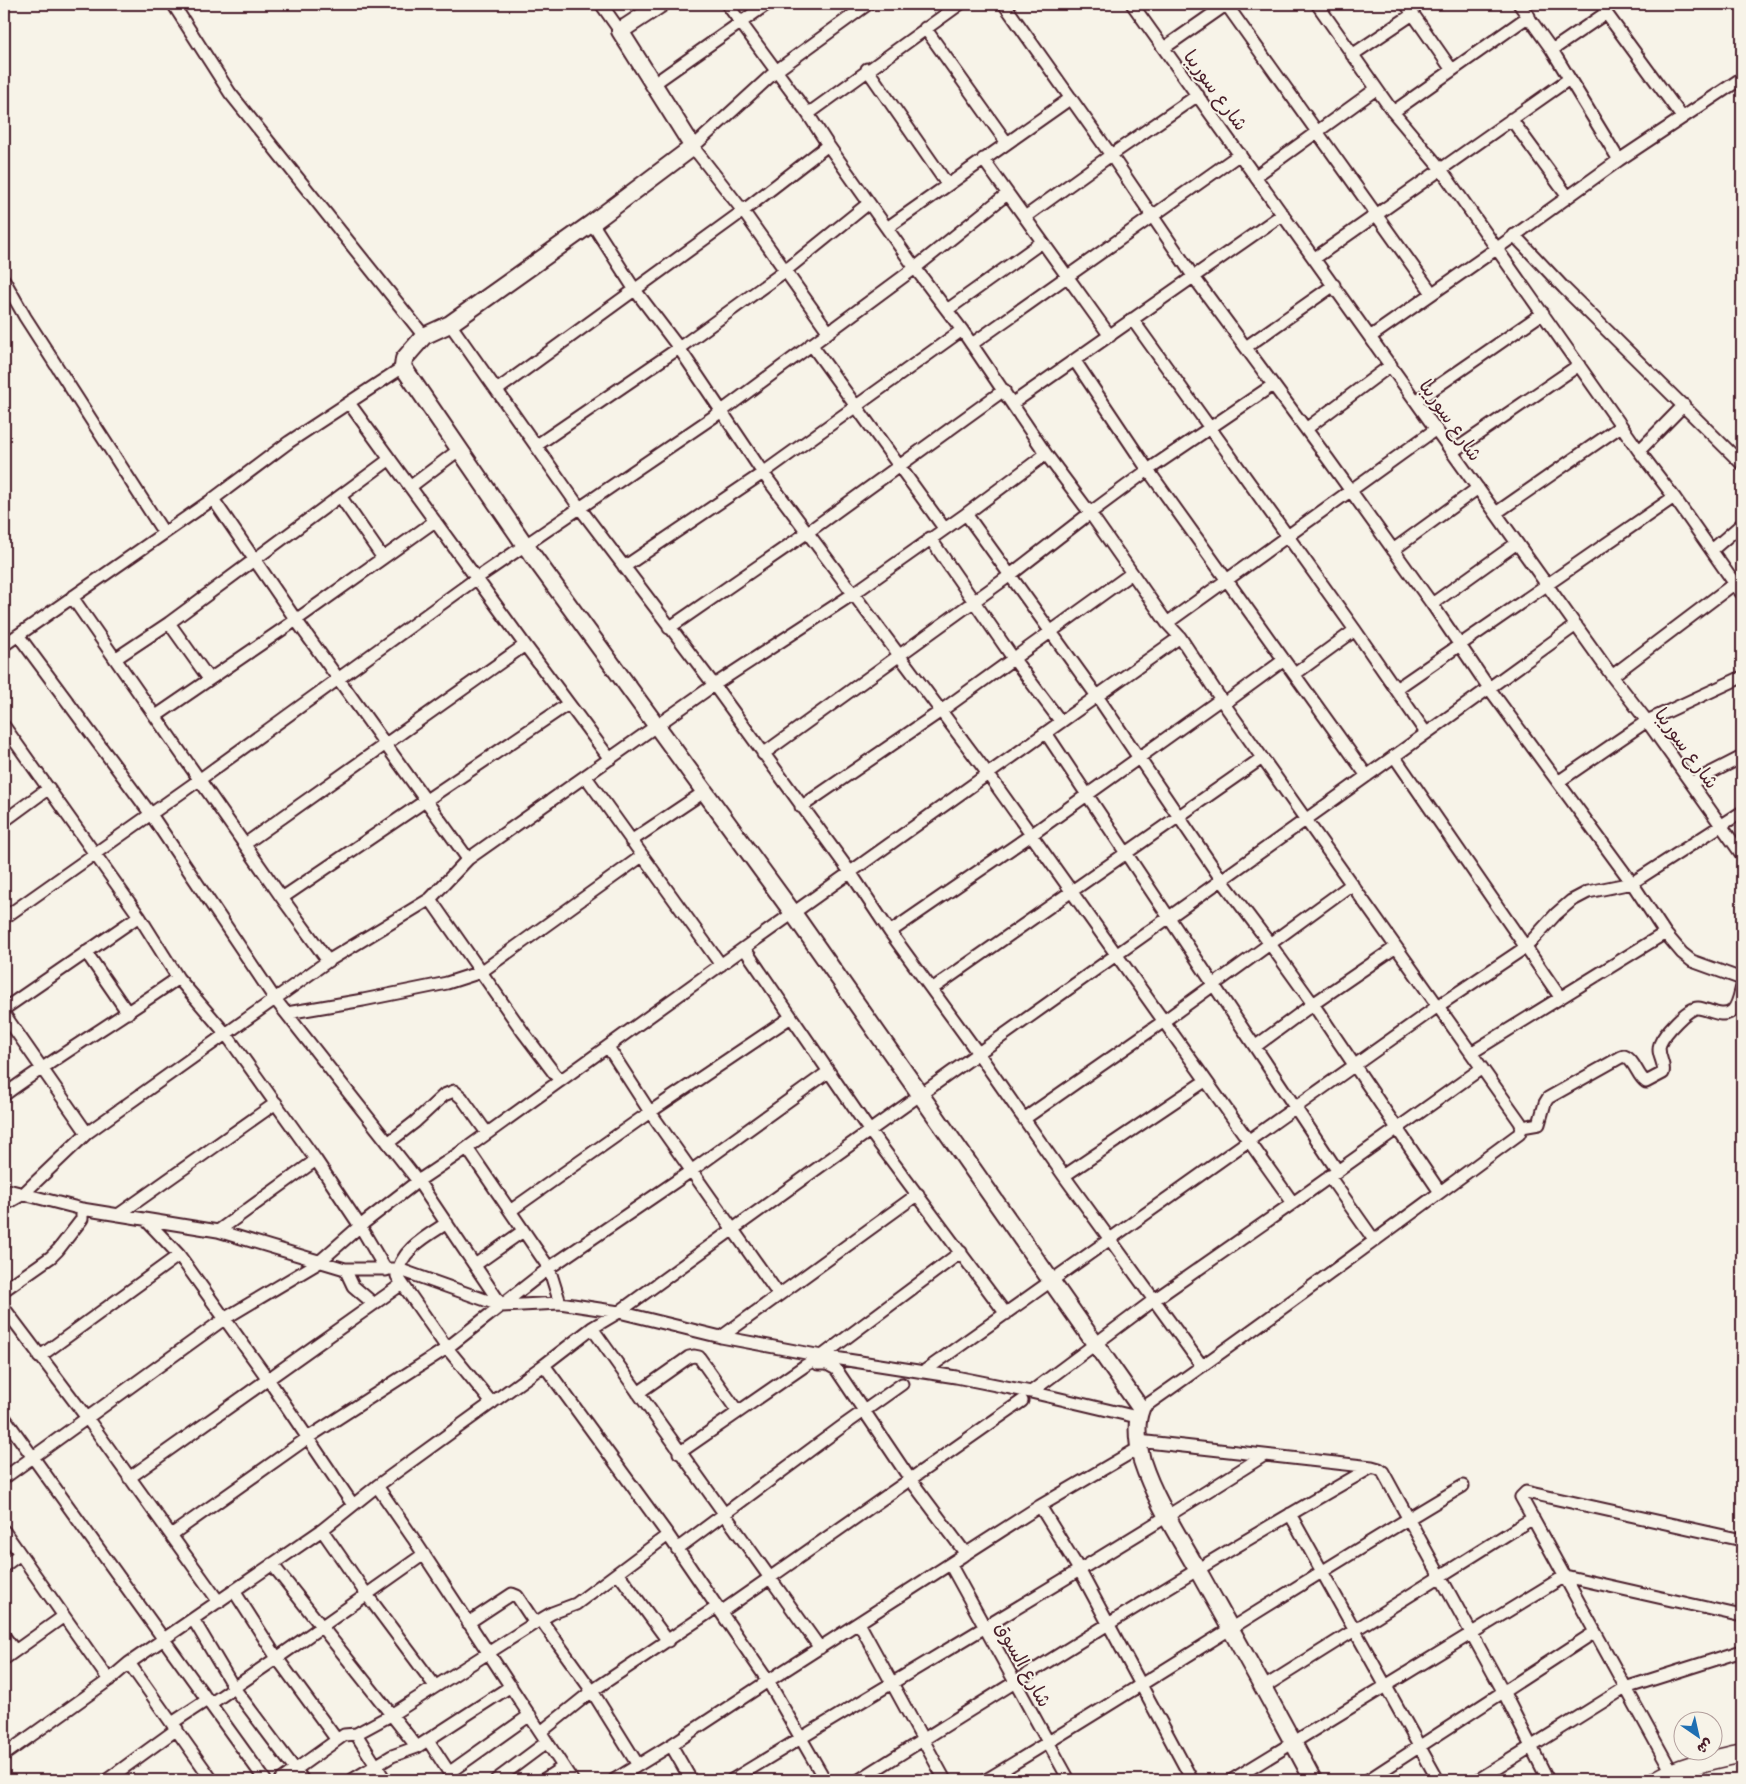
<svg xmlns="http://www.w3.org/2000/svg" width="1746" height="1784" font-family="Sriracha,'Playpen Sans Arabic',sans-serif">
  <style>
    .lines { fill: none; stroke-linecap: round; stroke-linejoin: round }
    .street-casing { stroke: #4a1f2b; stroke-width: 15 }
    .secondary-casing { stroke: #4a1f2b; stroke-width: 20 }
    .primary-casing { stroke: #4a1f2b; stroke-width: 21 }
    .street { stroke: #f7f3e8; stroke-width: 11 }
    .secondary { stroke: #f7f3e8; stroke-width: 16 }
    .primary { stroke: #f7f3e8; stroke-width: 18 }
    .labels { text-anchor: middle; stroke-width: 4; stroke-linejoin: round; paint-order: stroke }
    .street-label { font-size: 19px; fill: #4a1f2b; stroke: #f7f3e8 }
  </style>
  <rect width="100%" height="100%" fill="#f7f3e8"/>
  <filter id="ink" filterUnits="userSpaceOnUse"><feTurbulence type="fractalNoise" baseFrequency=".02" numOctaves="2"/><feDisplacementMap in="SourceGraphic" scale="10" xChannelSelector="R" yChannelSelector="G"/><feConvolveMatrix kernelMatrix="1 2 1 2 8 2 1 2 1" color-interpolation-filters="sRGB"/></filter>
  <g filter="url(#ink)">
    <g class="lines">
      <g class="street-casing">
        <path id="street" d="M 173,4 L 230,93 L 424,336
          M 601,4 L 620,31
          M 727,4 L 808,114 L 828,145 L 915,268 L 962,330 L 1046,454 L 1090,513 L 1167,623 L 1180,637 L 1224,704 L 1520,1122 L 1522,1127 L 1519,1134 C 1394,1226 1269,1320 1141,1409
          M 1004,4 L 1111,155 L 1193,276 L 1328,459 L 1432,604 L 1489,688 L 1632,883 L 1665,933 L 1682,953 L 1692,961 L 1742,979
          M 1132,4 L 1612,676 L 1647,721 L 1742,855
          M 1226,4 L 1432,293
          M 1317,4 L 1393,112 L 1440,168 L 1639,451 L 1674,497 L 1742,594
          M 1406,4 L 1452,70
          M 1519,4 L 1552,50 L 1619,160
          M 1602,4 L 1606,13 L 1682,117
          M 925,28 L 1007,143
          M 1164,48 L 1227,4
          M 1552,50 L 1606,13
          M 1352,55 L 1413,14
          M 867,69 L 947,184
          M 655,83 L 767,4
          M 1393,112 L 1529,16
          M 808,114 L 960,4
          M 1511,119 L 1568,197
          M 983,159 L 1110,336
          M 1256,176 L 1376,89
          M 1025,217 L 1111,155 L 1198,95
          M 592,223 L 635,290 L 679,348 L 763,473 L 988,774 L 1293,1203
          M 887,228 L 1071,98
          M 1514,235 L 1564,288 L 1742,464
          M 1315,258 L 1569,79
          M 4,280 L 25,317 L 164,533
          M 947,310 L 1042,242
          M 1132,319 L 1355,630 L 1426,733
          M 450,324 L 579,507 L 714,685 L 850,872 L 890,932 L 978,1053 L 1064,1176 L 1202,1366
          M 828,331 L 743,211 L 693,147 L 776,71 L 868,4
          M 1370,337 L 1496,249 L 1619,160 L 1742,78
          M 811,344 L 944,528
          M 972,344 L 1240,154
          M 1246,347 L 1334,285
          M 1075,361 L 1148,470 L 1367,776
          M 497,390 L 743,211 L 828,145
          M 1416,401 L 1543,313
          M 349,403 L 525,645 L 610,759
          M 1013,403 L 1283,214
          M 1306,429 L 1391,365
          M 537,445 L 679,348 L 785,271 L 869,203
          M 1639,451 L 1684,405
          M 1452,452 L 1579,365
          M 410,487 L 460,449
          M 340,496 L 383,558
          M 213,499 L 296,620 L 468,859
          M 1496,513 L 1621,426
          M 966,514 L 1097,696 L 1221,879 L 1270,944 L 1313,1004 L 1440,1192
          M 930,538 L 1013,658 L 1061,722
          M 1393,550 L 1478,488
          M 1712,550 L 1742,524
          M 624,567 L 763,473 L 962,330
          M 72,597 L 282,898 L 328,961
          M 1432,604 L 1517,543
          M 169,623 L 209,679
          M 1167,623 L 1436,429
          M 669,628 L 808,532 L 1004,390
          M 18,635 L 150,813 L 275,999 L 418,1181 L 502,1306
          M 4,645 L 213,499 L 289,442 L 403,367
          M 115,659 L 169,623 L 390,459
          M 1295,674 L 1355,630
          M 1612,676 L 1735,583
          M 1396,689 L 1674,497
          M 1224,704 L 1284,660
          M 156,716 L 296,620 L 435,521
          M 4,726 L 139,916 L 178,978 L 226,1034 L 316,1160 L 360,1226 L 386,1270
          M 1046,733 L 1337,1170
          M 763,754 L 1009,576 L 1090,513 L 1148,470 L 1273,385
          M 1394,756 L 1560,997
          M 586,777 L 721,965
          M 1558,782 L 1647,721 L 1742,677
          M 1691,783 L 1742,757
          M 801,807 L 941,711 L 1132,573
          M 4,821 L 49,788
          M 631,841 L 704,792
          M 245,844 L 525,645
          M 282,898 L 568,704
          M 430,899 L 523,1032 L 560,1081
          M 4,918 L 199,780 L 477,578 L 722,411 L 915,268 L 1007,194
          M 890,932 L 1031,835 L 1221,699
          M 744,948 L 869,1130 L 1006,1314
          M 86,952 L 128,1013
          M 932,989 L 1262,758
          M 4,1009 L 139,916
          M 287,1013 L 363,1000 L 447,983 L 481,972 L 642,856
          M 4,1014 L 87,1133
          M 1256,1046 L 1313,1004 L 1396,947
          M 608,1047 L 650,1112 L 779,1295 L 721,1337
          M 1471,1053 L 1665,933
          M 4,1095 C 60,1054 121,1018 178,978
          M 1024,1119 L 1164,1021 L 1352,884
          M 1522,1127 L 1539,1124 L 1545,1103 L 1548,1098 L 1621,1057 L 1624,1056 C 1635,1060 1637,1076 1646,1082 L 1663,1073 C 1666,1063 1656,1055 1660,1044 C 1664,1034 1688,1007 1698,1008 C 1709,1009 1722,1019 1732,1011 C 1738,1006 1740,994 1742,986
          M 388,1143 L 415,1122 L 444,1095 L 454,1091 L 462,1098 L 487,1133
          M 467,1148 L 549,1268 L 560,1303
          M 1064,1176 L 1205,1081
          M 1329,1176 L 1374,1240
          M 4,1189 L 82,1209 L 218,1231 L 345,1269 L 398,1269 L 502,1306 L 560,1303 L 619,1312 L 721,1337 L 822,1356 L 956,1377 L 1031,1392 L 1137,1417
          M 4,1205 L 22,1195 L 87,1133 L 328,961 L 430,899 L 468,859 L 714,685 L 853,594 L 966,514 L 1046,454
          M 510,1211 L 650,1112 L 791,1017
          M 118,1215 L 276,1103
          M 145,1219 L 179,1255 L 268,1379 L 353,1505
          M 447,1223 C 427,1236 400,1250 397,1276 L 447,1348 L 492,1403
          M 218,1231 L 316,1160
          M 475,1265 L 523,1231
          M 345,1269 L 353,1286 L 374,1304
          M 4,1290 L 51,1257 L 58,1250 L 82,1219 L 82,1209
          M 779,1295 L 918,1194
          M 4,1308 L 87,1418 L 219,1602
          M 592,1328 L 820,1648
          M 39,1357 L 179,1255
          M 818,1364 L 827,1364 L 836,1369 L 910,1479 L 966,1554
          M 544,1365 L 668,1535 L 768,1681 L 825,1780
          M 923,1372 L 1438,1006 L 1526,947 L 1556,914 L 1571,901 L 1588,892 L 1632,883 L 1742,812
          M 1031,1392 L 1154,1300 L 1293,1203 L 1482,1068
          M 638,1393 L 689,1357 L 694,1356 L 699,1357 L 738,1412
          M 4,1417 L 265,1780
          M 1138,1441 L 1372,1467 L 1379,1469 L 1383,1472 L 1503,1691 L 1548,1780
          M 679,1453 L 806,1365 L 822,1356 L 961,1252
          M 4,1478 L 224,1319 L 318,1263 L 360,1226 L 418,1181 L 467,1148 L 744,948 L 1180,637
          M 129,1478 L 402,1284
          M 377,1486 L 413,1538 L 572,1780
          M 1040,1506 L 1080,1571 L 1192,1780
          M 1290,1514 L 1438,1780
          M 322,1530 L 367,1595 L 435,1686
          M 4,1531 L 109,1680
          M 171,1535 L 309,1437 L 447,1348 L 549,1268 L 691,1171 L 828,1072
          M 677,1549 L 840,1428 L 902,1384
          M 272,1564 L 417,1747
          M 950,1564 L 1069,1780
          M 4,1566 L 20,1554
          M 618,1573 L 668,1641
          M 234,1591 L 277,1658 L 337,1740
          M 721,1612 L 1022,1401
          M 193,1619 L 234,1688 L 303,1780
          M 541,1620 L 592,1691 L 638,1765
          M 468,1623 L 512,1594 L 517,1596 L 535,1623
          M 859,1623 L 945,1780
          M 4,1636 L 15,1651
          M 4,1659 L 64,1616
          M 129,1663 L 212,1780
          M 1264,1687 L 1533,1518
          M 210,1704 L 277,1658 L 424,1554
          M 172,1723 L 207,1700
          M 541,1732 L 592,1691 L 717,1607
          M 356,1734 L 385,1780
          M 428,1740 L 454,1780
          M 671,1745 L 691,1780
          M 4,1755 L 109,1680 L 129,1663 L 322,1530 L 377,1486 L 544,1365 L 592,1328 L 619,1312 C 936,1080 1259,856 1576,625
          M 450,1772 L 530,1715
          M 1672,1772 L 1521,1497 L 1526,1492 L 1742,1540
          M 107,1780 L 177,1729
          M 281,1780 L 344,1735 L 356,1734 L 391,1715 L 535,1623 L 552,1613 L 576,1604 L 668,1535
          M 352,1780 L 392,1756 L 417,1747 L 511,1686
          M 496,1780 L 547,1742
          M 543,1780 L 563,1767
          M 614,1780 L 671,1745 L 768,1681 L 1040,1506 L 1139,1448
          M 732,1780 C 908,1672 1088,1568 1263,1456
          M 859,1780 C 1029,1673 1198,1566 1372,1467
          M 986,1780 C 1146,1684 1302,1581 1463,1486
          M 1232,1780 L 1565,1576 L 1742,1616
          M 1368,1780 L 1595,1632
          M 1478,1780 L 1625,1688 L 1742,1651"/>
      </g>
      <g class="secondary-casing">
        <path id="secondary" d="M 661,4 L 620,31 L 693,147 L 592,223 L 450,324 L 424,336 L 404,359 L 403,367 L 525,545 L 793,913 L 1141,1409 C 1135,1424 1138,1445 1142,1461 C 1155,1501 1181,1540 1201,1576 C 1239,1644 1277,1711 1313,1780"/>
      </g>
      <g class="primary-casing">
        <path id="primary" d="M 1657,1780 C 1683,1765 1713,1760 1742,1753"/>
      </g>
      <use href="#street" class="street"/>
      <use href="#secondary" class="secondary"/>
      <use href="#primary" class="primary"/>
    </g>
  </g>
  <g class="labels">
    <g class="street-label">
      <text transform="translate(1216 90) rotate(54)" y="7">شارع سوريبا</text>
      <text transform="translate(1451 420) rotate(55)" y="7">شارع سوريبا</text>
      <text transform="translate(1687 748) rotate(54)" y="7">شارع سوريبا</text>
      <text transform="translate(1024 1664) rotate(61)" y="7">شارع السوق</text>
    </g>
  </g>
  <rect width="1746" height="1784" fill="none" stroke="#f7f3e8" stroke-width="20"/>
  <rect x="10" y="10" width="1726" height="1764" fill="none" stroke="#4a1f2b" stroke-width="2" filter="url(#ink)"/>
  <g transform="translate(1698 1736) rotate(146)"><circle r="24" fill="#f7f3e8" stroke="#b29e9c"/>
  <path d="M0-4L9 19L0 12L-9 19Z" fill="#1f6fb2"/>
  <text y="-8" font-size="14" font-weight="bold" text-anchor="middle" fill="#4a1f2b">ش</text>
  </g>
</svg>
